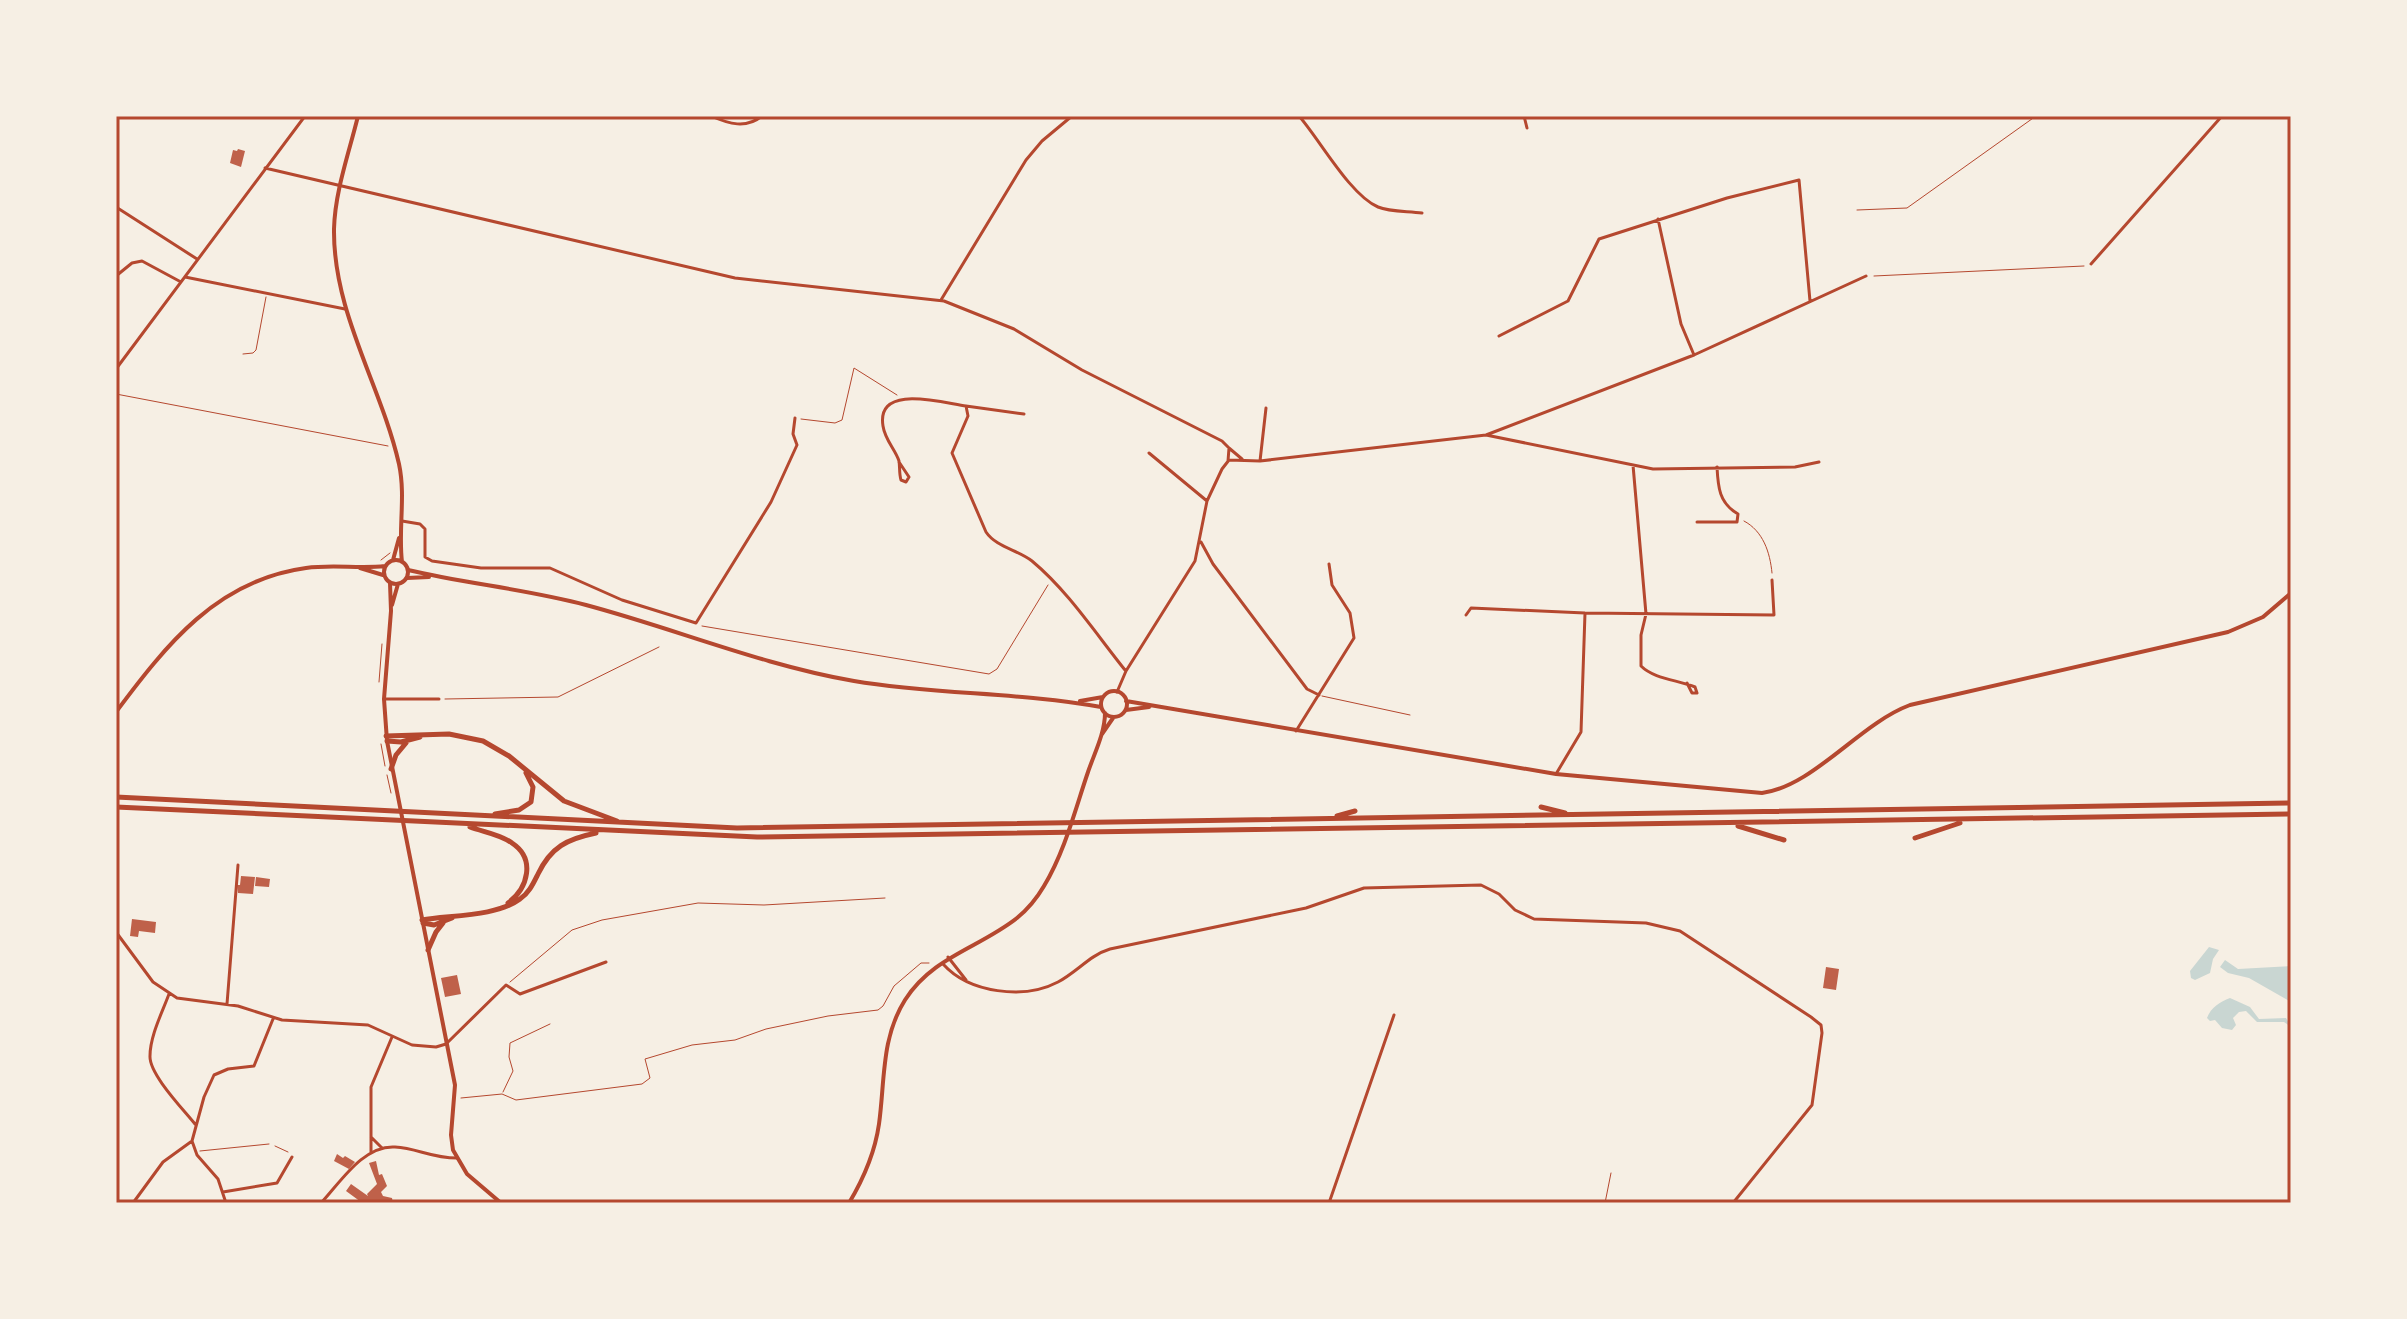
<svg xmlns="http://www.w3.org/2000/svg" width="2407" height="1319" font-family="'PT Sans Narrow',sans-serif">
  <style>
    .water { fill: #c9d6d2 }
    .building { fill: #bf614a }
    .lines { fill: none; stroke-linecap: round; stroke-linejoin: round }
    .path { stroke: #b5482f; stroke-width: 1 }
    .service { stroke: #b5482f; stroke-width: 1 }
    .minor { stroke: #b5482f; stroke-width: 3 }
    .tertiary { stroke: #b5482f; stroke-width: 4 }
    .secondary { stroke: #b5482f; stroke-width: 4 }
    .motorway { stroke: #b5482f; stroke-width: 5 }
    .neatline { fill: none; stroke: #b5482f; stroke-width: 3 }
  </style>
  <rect width="100%" height="100%" fill="#f6efe4"/>
  <path class="water" d="M 2209,947 L 2219,950 L 2213,959 L 2210,973 L 2195,980 L 2191,978 L 2190,971 Z
    M 2225,960 L 2238,969 L 2291,966 L 2291,1002 L 2249,978 L 2228,973 L 2220,967 Z
    M 2230,998 L 2250,1007 L 2259,1019 L 2286,1018 L 2291,1027 L 2284,1022 L 2257,1022 L 2246,1011 L 2239,1012 L 2233,1018 L 2236,1025 L 2232,1030 L 2222,1028 L 2215,1020 L 2210,1021 L 2207,1018 C 2211,1007 2220,1002 2230,998 Z"/>
  <path class="building" d="M 238,149 L 245,151 L 241,167 L 230,163 L 233,150 L 237,151 Z
    M 241,876 L 255,877 L 253,894 L 238,893 L 237,885 L 240,885 Z
    M 256,877 L 270,879 L 269,887 L 255,886 Z
    M 132,919 L 156,922 L 155,933 L 139,931 L 138,937 L 130,936 Z
    M 1826,967 L 1839,969 L 1836,990 L 1823,988 Z
    M 457,975 L 461,994 L 445,997 L 441,978 Z
    M 337,1154 L 343,1158 L 345,1156 L 355,1162 L 349,1169 L 334,1161 Z
    M 376,1161 L 379,1175 L 382,1174 L 387,1186 L 381,1192 L 383,1196 L 392,1198 L 393,1203 L 368,1203 L 363,1200 L 361,1202 L 346,1191 L 351,1184 L 368,1196 L 367,1194 L 377,1184 L 369,1163 Z"/>
  <g class="lines">
    <path class="path" d="M 1857,210 L 1907,208 L 2036,116
      M 1874,276 L 2084,266
      M 116,394 L 388,446
      M 801,419 L 835,423 L 842,420 L 854,368 L 897,395
      M 1744,521 C 1763,531 1770,552 1772,573
      M 381,560 L 390,553
      M 702,626 L 989,674 L 997,669 L 1048,585
      M 379,682 L 382,644
      M 445,699 L 558,697 L 659,647
      M 381,744 L 385,766
      M 387,775 L 391,793
      M 510,982 L 572,930 L 602,920 L 698,903 L 764,905 L 885,898
      M 503,1092 L 513,1071 L 509,1057 L 510,1043 L 550,1024
      M 461,1098 L 502,1094 L 516,1100 L 642,1084 L 650,1078 L 645,1059 L 692,1045 L 735,1040 L 766,1029 L 828,1016 L 878,1010 L 883,1006 L 894,986 L 921,963 L 929,963
      M 275,1146 L 288,1152"/>
    <path class="service" d="M 243,354 L 253,353 L 256,350 L 266,297
      M 1322,696 L 1410,715
      M 200,1151 L 269,1144
      M 1605,1203 L 1611,1173"/>
    <path class="minor" d="M 711,116 C 729,124 746,129 762,116
      M 1299,116 C 1320,140 1350,195 1378,207 C 1390,212 1408,211 1422,213
      M 1524,116 L 1527,128
      M 265,168 L 735,278 L 944,301 L 1014,329 L 1082,370 L 1222,441 L 1229,448 L 1228,461
      M 116,207 L 197,259
      M 1658,219 L 1681,324 L 1694,355
      M 2091,264 L 2222,116
      M 116,276 L 132,263 L 142,261 L 181,282
      M 185,277 L 345,309
      M 941,300 L 1026,160 L 1042,141 L 1072,116
      M 1499,336 L 1568,301 L 1599,239 L 1727,198 L 1799,180 L 1810,301
      M 116,369 L 305,116
      M 966,406 L 1024,414
      M 1486,435 L 1653,469 L 1795,467 L 1819,462
      M 1229,448 L 1242,459
      M 1149,453 L 1207,501
      M 1260,461 L 1266,408
      M 899,462 L 909,477 L 906,482 L 901,480 C 899,474 900,467 899,461 C 895,449 885,440 883,426 C 876,383 943,403 966,406 L 968,416 L 952,453 L 986,532 C 996,547 1018,550 1032,561 C 1068,591 1096,634 1125,670
      M 1633,465 L 1646,614 L 1641,635 L 1641,666 C 1654,679 1678,680 1695,687 L 1697,693 L 1692,693 L 1687,683
      M 402,521 L 420,524 L 425,529 L 425,557 L 432,561 L 481,568 L 550,568 L 622,600 L 696,623 L 771,502 L 797,445 L 793,434 L 795,418
      M 1697,522 L 1737,522 L 1738,514 C 1719,503 1718,487 1717,467
      M 1201,542 L 1213,564 L 1307,689 L 1319,695
      M 1466,615 L 1471,608 L 1585,613 L 1774,615 L 1772,580
      M 1117,692 L 1126,671 L 1195,561 L 1207,501 L 1222,469 L 1229,460 L 1260,461 L 1486,435 L 1694,355 L 1866,276
      M 384,699 L 439,699
      M 1296,731 L 1354,638 L 1350,613 L 1332,585 L 1329,564
      M 1556,774 L 1581,732 L 1585,613
      M 116,932 L 153,982 L 177,998 L 238,1006 L 282,1020 L 368,1025 L 412,1045 L 436,1047 L 446,1044 L 506,985 L 520,994 L 606,962
      M 948,957 L 966,980
      M 943,964 C 969,993 1024,1000 1058,982 C 1077,972 1090,955 1110,949 L 1306,908 L 1364,888 L 1481,885 L 1499,894 L 1515,910 L 1534,919 L 1646,923 L 1680,931 L 1811,1017 L 1821,1025 L 1822,1033 L 1812,1105 L 1733,1203
      M 169,994 C 162,1013 150,1036 150,1056 C 149,1074 183,1109 195,1124
      M 227,1004 L 238,865
      M 371,1137 L 382,1148
      M 192,1141 L 197,1155 L 218,1179 L 226,1203
      M 371,1152 L 371,1087 L 392,1037
      M 223,1192 L 277,1183 L 292,1157
      M 133,1203 L 163,1162 L 192,1141 L 204,1097 L 214,1075 L 228,1069 L 254,1066 L 273,1019
      M 321,1203 C 340,1183 363,1145 395,1147 C 417,1148 431,1158 457,1158
      M 1329,1203 L 1394,1015"/>
    <path class="tertiary" d="M 408,570 C 467,584 527,589 586,605 C 676,629 762,665 854,681 C 936,695 1020,692 1101,707
      M 407,578 L 429,577
      M1101 704a13 13 0 1 1 26 0a13 13 0 1 1-26 0Z
      M 1080,701 L 1103,697
      M 1126,701 L 1556,774 L 1762,793 C 1814,786 1859,724 1910,705 L 2228,632 L 2263,617 L 2291,593
      M 1126,710 L 1149,707
      M 1102,734 L 1113,718
      M 849,1203 C 864,1178 875,1152 879,1124 C 885,1081 881,1038 905,1000 C 932,957 979,948 1017,918 C 1028,909 1037,898 1044,886 C 1065,851 1075,810 1088,772 C 1094,754 1105,733 1105,713"/>
    <path class="secondary" d="M 358,116 C 349,153 335,191 334,229 C 333,313 381,385 399,464 C 406,497 398,529 402,562
      M384 572a12 12 0 1 1 24 0a12 12 0 1 1-24 0Z
      M 393,560 L 399,538
      M 360,568 L 383,575
      M 390,583 L 391,611 L 384,699 L 387,741 L 455,1085 L 451,1135 L 453,1150 L 467,1174 L 501,1203
      M 392,605 L 398,584
      M 116,712 C 166,645 217,580 306,568 C 332,564 359,569 385,566"/>
    <path class="motorway" d="M 386,736 L 449,734 L 483,741 L 509,756 L 564,801 L 617,821
      M 387,741 L 401,742 L 420,737
      M 391,769 L 396,755 L 406,743
      M 116,797 L 737,828 L 2291,803
      M 116,807 L 757,837 L 2291,814
      M 1541,807 L 1565,813
      M 495,814 L 519,810 L 531,802 L 533,787 L 526,773
      M 1337,816 L 1355,811
      M 1738,826 L 1784,840
      M 470,827 C 483,832 500,834 512,843 C 536,859 528,888 508,903
      M 1915,838 L 1960,823
      M 422,920 C 450,915 496,917 520,899 C 529,893 533,884 538,874 C 551,847 567,839 596,833
      M 423,923 L 434,925 L 452,918
      M 428,950 L 436,932 L 443,923"/>
  </g>
  <rect width="2407" height="1319" fill="none" stroke="#f6efe4" stroke-width="236"/>
  <rect x="118" y="118" width="2171" height="1083" class="neatline"/>
</svg>
